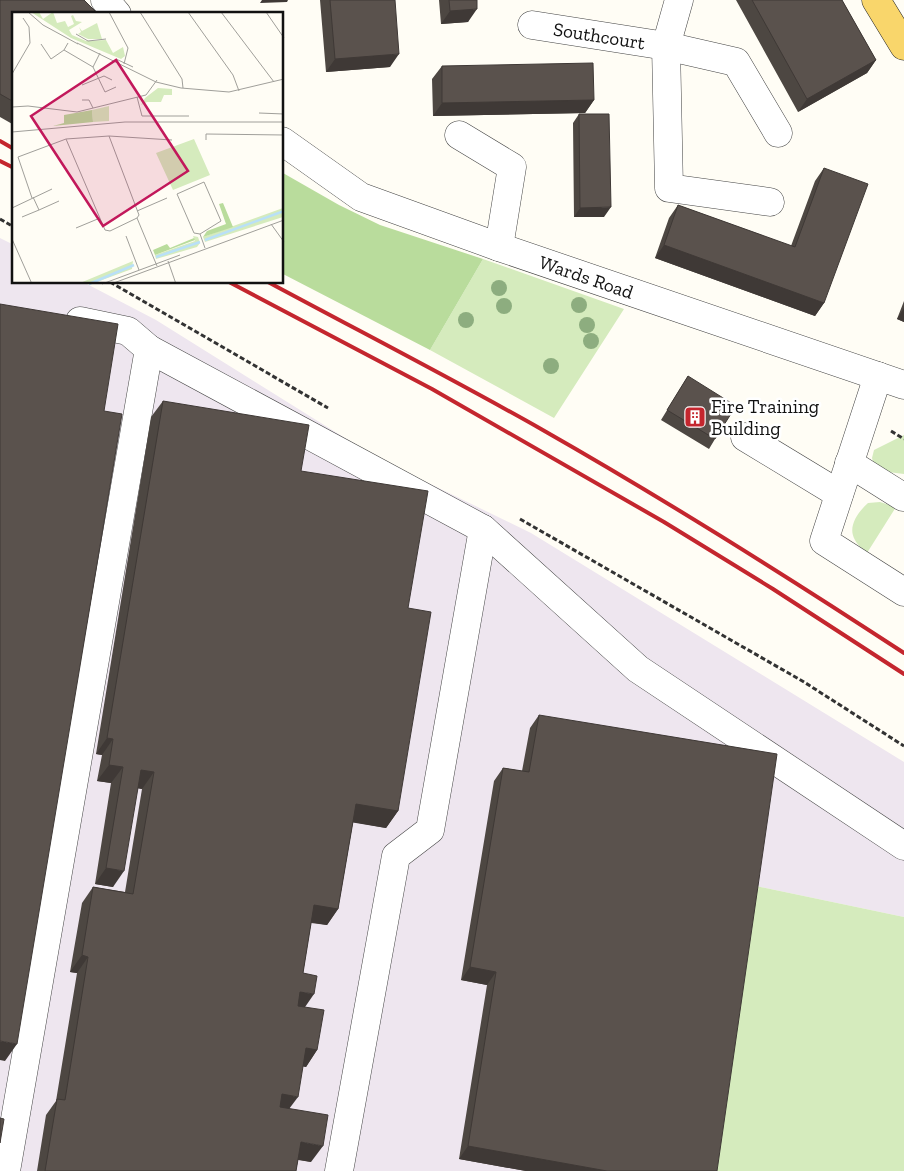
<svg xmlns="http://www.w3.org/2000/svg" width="904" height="1171" font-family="'Zilla Slab',serif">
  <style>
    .industrial { fill: #eee6ef }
    .green { fill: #d5ebbd }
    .forest { fill: #b9dc9c }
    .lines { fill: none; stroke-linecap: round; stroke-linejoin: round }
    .minor-casing { stroke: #444; stroke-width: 29 }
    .major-casing { stroke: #222; stroke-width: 29 }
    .path { stroke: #333; stroke-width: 3; stroke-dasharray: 5 2.5; stroke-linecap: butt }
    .minor { stroke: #fff; stroke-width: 28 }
    .major { stroke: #f9d66b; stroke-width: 28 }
    .rail { stroke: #c4262e; stroke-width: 4 }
    .tree { fill: #8dad7f }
    .wall { fill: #4d4742 }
    .shaded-wall { fill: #3f3936 }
    .building { fill: #5a524d; stroke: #3f3936 }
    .labels { text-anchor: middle; stroke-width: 5; stroke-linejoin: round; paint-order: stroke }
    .street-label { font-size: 19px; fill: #111; stroke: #fff }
    .poi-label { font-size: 19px; fill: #111; stroke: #fff; text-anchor: start }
    .inset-river { fill: none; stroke: #b9e0f7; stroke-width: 2.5 }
    .inset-road { fill: none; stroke: #a09f9a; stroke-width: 1 }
    .view { fill: #c2185b; fill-opacity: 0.15; stroke: #c2185b; stroke-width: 2.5 }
    .inset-edge { fill: none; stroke: #111; stroke-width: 2.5 }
  </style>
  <rect width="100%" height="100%" fill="#fffdf5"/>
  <path class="industrial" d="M 0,238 L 14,245 L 14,282 L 85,283 L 156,320 L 377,458 L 531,533 L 904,762 L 904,917 L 756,886 L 710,1171 L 0,1171 Z"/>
  <path class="green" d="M 483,259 L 624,309 L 554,418 L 430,350 Z
    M 904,435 L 904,474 L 888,472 L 874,465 L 872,458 L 874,450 Z
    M 880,502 L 896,507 L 867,553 C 863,549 857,545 855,540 C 847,527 858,512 868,503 Z
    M 756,886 L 904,917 L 904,1171 L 710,1171 Z"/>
  <path class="forest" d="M 283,173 L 339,205 L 380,225 L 483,259 L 430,350 L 283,274 Z"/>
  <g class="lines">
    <g class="minor-casing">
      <g id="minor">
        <path d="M 105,0 L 117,14"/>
        <path d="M 679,0 L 666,46 L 669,188 L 770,202"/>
        <path id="s1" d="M 532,25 L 666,46 L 736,62 L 778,133"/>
        <path d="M 459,135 L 512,167 L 499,247"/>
        <path id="s2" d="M 282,141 L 361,197 L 499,247 L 904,385"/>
        <path d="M 149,349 L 483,529 L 430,830 L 396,856 L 339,1171"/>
        <path d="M 878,376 L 824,541 L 904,592"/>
        <path d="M 745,437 L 839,494"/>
        <path d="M 849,463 L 903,497"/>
        <path d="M 483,529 L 638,669 L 904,846"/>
        <path d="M 6,1171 L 149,349 L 128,331 L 80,321"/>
      </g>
    </g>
    <g class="major-casing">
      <path id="major" d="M 876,0 L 904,46"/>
    </g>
    <path class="path" d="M 0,219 L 14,227
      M 110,282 L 328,408
      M 891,431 L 904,439
      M 520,519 L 804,682 L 904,746"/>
    <use href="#minor" class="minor"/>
    <use href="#major" class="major"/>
    <path class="rail" d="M 0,141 L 14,149
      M 0,161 L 14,168
      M 229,282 L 432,389 L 664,522 L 773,589 L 904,674
      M 268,282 C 359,331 451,378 541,429 C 664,499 785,575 904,653"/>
  </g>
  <g class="tree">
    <circle cx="499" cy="288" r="8"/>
    <circle cx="579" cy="305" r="8"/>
    <circle cx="504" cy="306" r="8"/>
    <circle cx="466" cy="320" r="8"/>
    <circle cx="587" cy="325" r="8"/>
    <circle cx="591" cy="341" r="8"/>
    <circle cx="551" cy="366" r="8"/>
  </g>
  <path class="wall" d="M 0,0 L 14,14 L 14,125 L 0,117 Z
    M 320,0 L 395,0 L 390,67 L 326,72 Z
    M 439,0 L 477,0 L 468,22 L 441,24 Z
    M 736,0 L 842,0 L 876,60 L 867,73 L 798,112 Z
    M 442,66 L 594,100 L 585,113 L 433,116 L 432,79 Z
    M 579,114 L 604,217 L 574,217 L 573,123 Z
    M 824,168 L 824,303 L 815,316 L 655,258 L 669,218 L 678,205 L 791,246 L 815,181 Z
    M 904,301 L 904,322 L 897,319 Z
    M 688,376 L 715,439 L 709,449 L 661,420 Z
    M 163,401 L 301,471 L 408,608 L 398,811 L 386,828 L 353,822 L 338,909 L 327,925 L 311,923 L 303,973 L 305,1007 L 317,1050 L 306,1067 L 303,1066 L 289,1109 L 311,1162 L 298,1160 L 296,1171 L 37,1171 L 46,1115 L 56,1101 L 77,973 L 70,972 L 82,903 L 93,887 L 125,892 L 142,789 L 138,788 L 113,887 L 95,884 L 111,783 L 97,781 L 102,755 L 96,754 L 151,417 Z
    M 539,715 L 717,1171 L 526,1171 L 459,1159 L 487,985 L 461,980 L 494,781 L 503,768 L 522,771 L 530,728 Z"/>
  <path class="shaded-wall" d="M 262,0 L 288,0 L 287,2 L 260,3 Z
    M 477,9 L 468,22 L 441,24 L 450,11 Z
    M 399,54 L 390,67 L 326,72 L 335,59 Z
    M 876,60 L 867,73 L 798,112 L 807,99 Z
    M 594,100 L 585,113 L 433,116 L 442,103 Z
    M 611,207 L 604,217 L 574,217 L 580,208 Z
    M 664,245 L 824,303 L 815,316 L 655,258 Z
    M 904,308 L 904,322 L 897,319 Z
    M 107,738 L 113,739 L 102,755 L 96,754 Z
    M 109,765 L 123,767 L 111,783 L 97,781 Z
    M 141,770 L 154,772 L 142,789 L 129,787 Z
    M 356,804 L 398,811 L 386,828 L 344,821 Z
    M 106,868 L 124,871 L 113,887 L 95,884 Z
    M 314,905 L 338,909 L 327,925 L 303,921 Z
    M 82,955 L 88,957 L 77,973 L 70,972 Z
    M 470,967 L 496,972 L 487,985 L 461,980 Z
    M 300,992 L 314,994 L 303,1010 L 288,1008 Z
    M 0,1041 L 17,1044 L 5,1061 L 0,1060 Z
    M 306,1048 L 317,1050 L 306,1067 L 294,1065 Z
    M 282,1094 L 298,1097 L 286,1113 L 271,1110 Z
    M 301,1142 L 323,1146 L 311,1162 L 290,1158 Z
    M 468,1146 L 607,1171 L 526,1171 L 459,1159 Z"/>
  <path class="building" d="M 0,0 L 84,0 L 98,14 L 14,14 L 14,102 L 0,94 Z
    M 330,0 L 395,0 L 399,54 L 335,59 Z
    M 449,0 L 477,0 L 477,9 L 450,11 Z
    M 752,0 L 842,0 L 876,60 L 807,99 Z
    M 593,63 L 594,100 L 442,103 L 442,66 Z
    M 579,114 L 609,114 L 611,207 L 580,208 Z
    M 824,168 L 868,184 L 824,303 L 664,245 L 678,205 L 795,247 Z
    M 0,304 L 118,324 L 104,411 L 122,414 L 17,1044 L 0,1041 Z
    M 688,376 L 736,406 L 715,439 L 667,410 Z
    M 163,401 L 309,425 L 301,471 L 428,491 L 408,608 L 431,612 L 398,811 L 356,804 L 338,909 L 314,905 L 303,973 L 317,976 L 314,994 L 300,992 L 298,1006 L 324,1010 L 317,1050 L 306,1048 L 298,1097 L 282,1094 L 280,1107 L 328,1115 L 323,1146 L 301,1142 L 296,1171 L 45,1171 L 57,1099 L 65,1100 L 88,957 L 82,955 L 93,887 L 133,894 L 154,772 L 141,770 L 124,871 L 106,868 L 123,767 L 109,765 L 113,739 L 107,738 Z
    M 539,715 L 777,754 L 717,1171 L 607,1171 L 468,1146 L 496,972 L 470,967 L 503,768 L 529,772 Z
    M 0,1118 L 4,1119 L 0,1143 Z"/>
  <defs>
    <g id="building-square" transform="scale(1.125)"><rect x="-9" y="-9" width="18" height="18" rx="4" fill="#c4262e" stroke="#fff"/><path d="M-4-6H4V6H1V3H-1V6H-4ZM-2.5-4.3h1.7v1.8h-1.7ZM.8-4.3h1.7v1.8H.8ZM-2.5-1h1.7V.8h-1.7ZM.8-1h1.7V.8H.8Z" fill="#fff"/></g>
  </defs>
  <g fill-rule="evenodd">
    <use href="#building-square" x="695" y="417"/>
  </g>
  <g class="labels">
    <g class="street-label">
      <text dy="7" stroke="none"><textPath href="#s1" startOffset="68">Southcourt</textPath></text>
      <text dy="7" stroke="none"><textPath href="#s2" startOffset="336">Wards Road</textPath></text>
    </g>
    <g class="poi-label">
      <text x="711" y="413">Fire Training<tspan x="711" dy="22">Building</tspan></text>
    </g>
  </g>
  <g transform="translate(12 12)">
    <rect width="271" height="271" fill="#fffdf5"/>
    <path d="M 19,0 L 27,0 L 31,7 L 41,0 L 45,11 L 53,9 L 56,15 L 62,12 L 59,4 L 61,3 L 64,9 L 70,10 L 57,18 L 60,23 L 74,29 L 94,28 L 101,41 L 111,35 L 113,44 L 109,47 L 59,26 ZM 85,11 L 90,27 L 76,27 L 66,22 L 69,20 L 67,15 L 70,19 ZM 146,76 L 160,77 L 160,83 L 152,83 L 149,90 L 135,90 L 129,93 L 133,86 ZM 97,94 L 97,109 L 81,110 L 80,98 ZM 182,127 L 198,163 L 161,178 L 144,141 ZM 271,196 L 271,205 L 193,230 L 191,225 ZM 181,224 L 186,225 L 188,231 L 185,235 L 144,247 L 143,243 L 183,229 ZM 121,249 L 120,257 L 82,271 L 68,271 Z" fill="#d5ebbd"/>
    <path d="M 80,98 L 81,110 L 41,114 L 52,111 L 52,103 ZM 211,191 L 221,215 L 191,225 L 195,219 L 214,212 L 207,192 ZM 182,226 L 183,228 L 143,243 L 141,238 L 155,232 L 158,236 Z" fill="#b9dc9c"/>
    <path class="inset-river" d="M 193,228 L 272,199M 144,245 L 188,230M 77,272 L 122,253"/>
    <path class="inset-road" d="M 16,0 L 31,13 L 66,32M 59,0 L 86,0M 97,0 L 116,36 L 112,52M 128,0 L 170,67 L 171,76M 176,0 L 221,63 L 227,79M 209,0 L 262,70M 254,0 L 272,26M 64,22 L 76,29 L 94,27M 65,31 L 144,70 L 169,76 L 217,80 L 272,67M 29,32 L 39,47 L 52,38 L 56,31M 52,38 L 81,55 L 88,41M 104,47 L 121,55M 81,55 L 93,80 L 104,75M 0,62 L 18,31 L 17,15 L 11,6M 70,73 L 92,64 L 100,68M 125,85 L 130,104 L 177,104M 70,88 L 77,88 L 81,96M 0,95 L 16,94 L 65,100 L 134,83 L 145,68M 247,101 L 272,102M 0,120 L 113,110 L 272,110M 97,124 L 160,128M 54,127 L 97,124 L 127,203 L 125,206M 194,128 L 194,122 L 272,123M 21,185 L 27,198 L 47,189M 20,186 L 6,145 L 54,127 L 93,218 L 98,219 L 125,206 L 145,254M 0,196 L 40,177M 125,199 L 155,186M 10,205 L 27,198M 259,212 L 272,230M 64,216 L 88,206M 188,222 L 182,221 L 165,182 L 192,170 L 209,209 L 188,222 L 193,236M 114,224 L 127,258M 0,227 L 20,272M 156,249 L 164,272M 90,272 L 168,243M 99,272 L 272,208"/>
    <path class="view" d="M 104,48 L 176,159 L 91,214 L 19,104 Z"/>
    <rect width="271" height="271" class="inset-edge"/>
  </g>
</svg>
